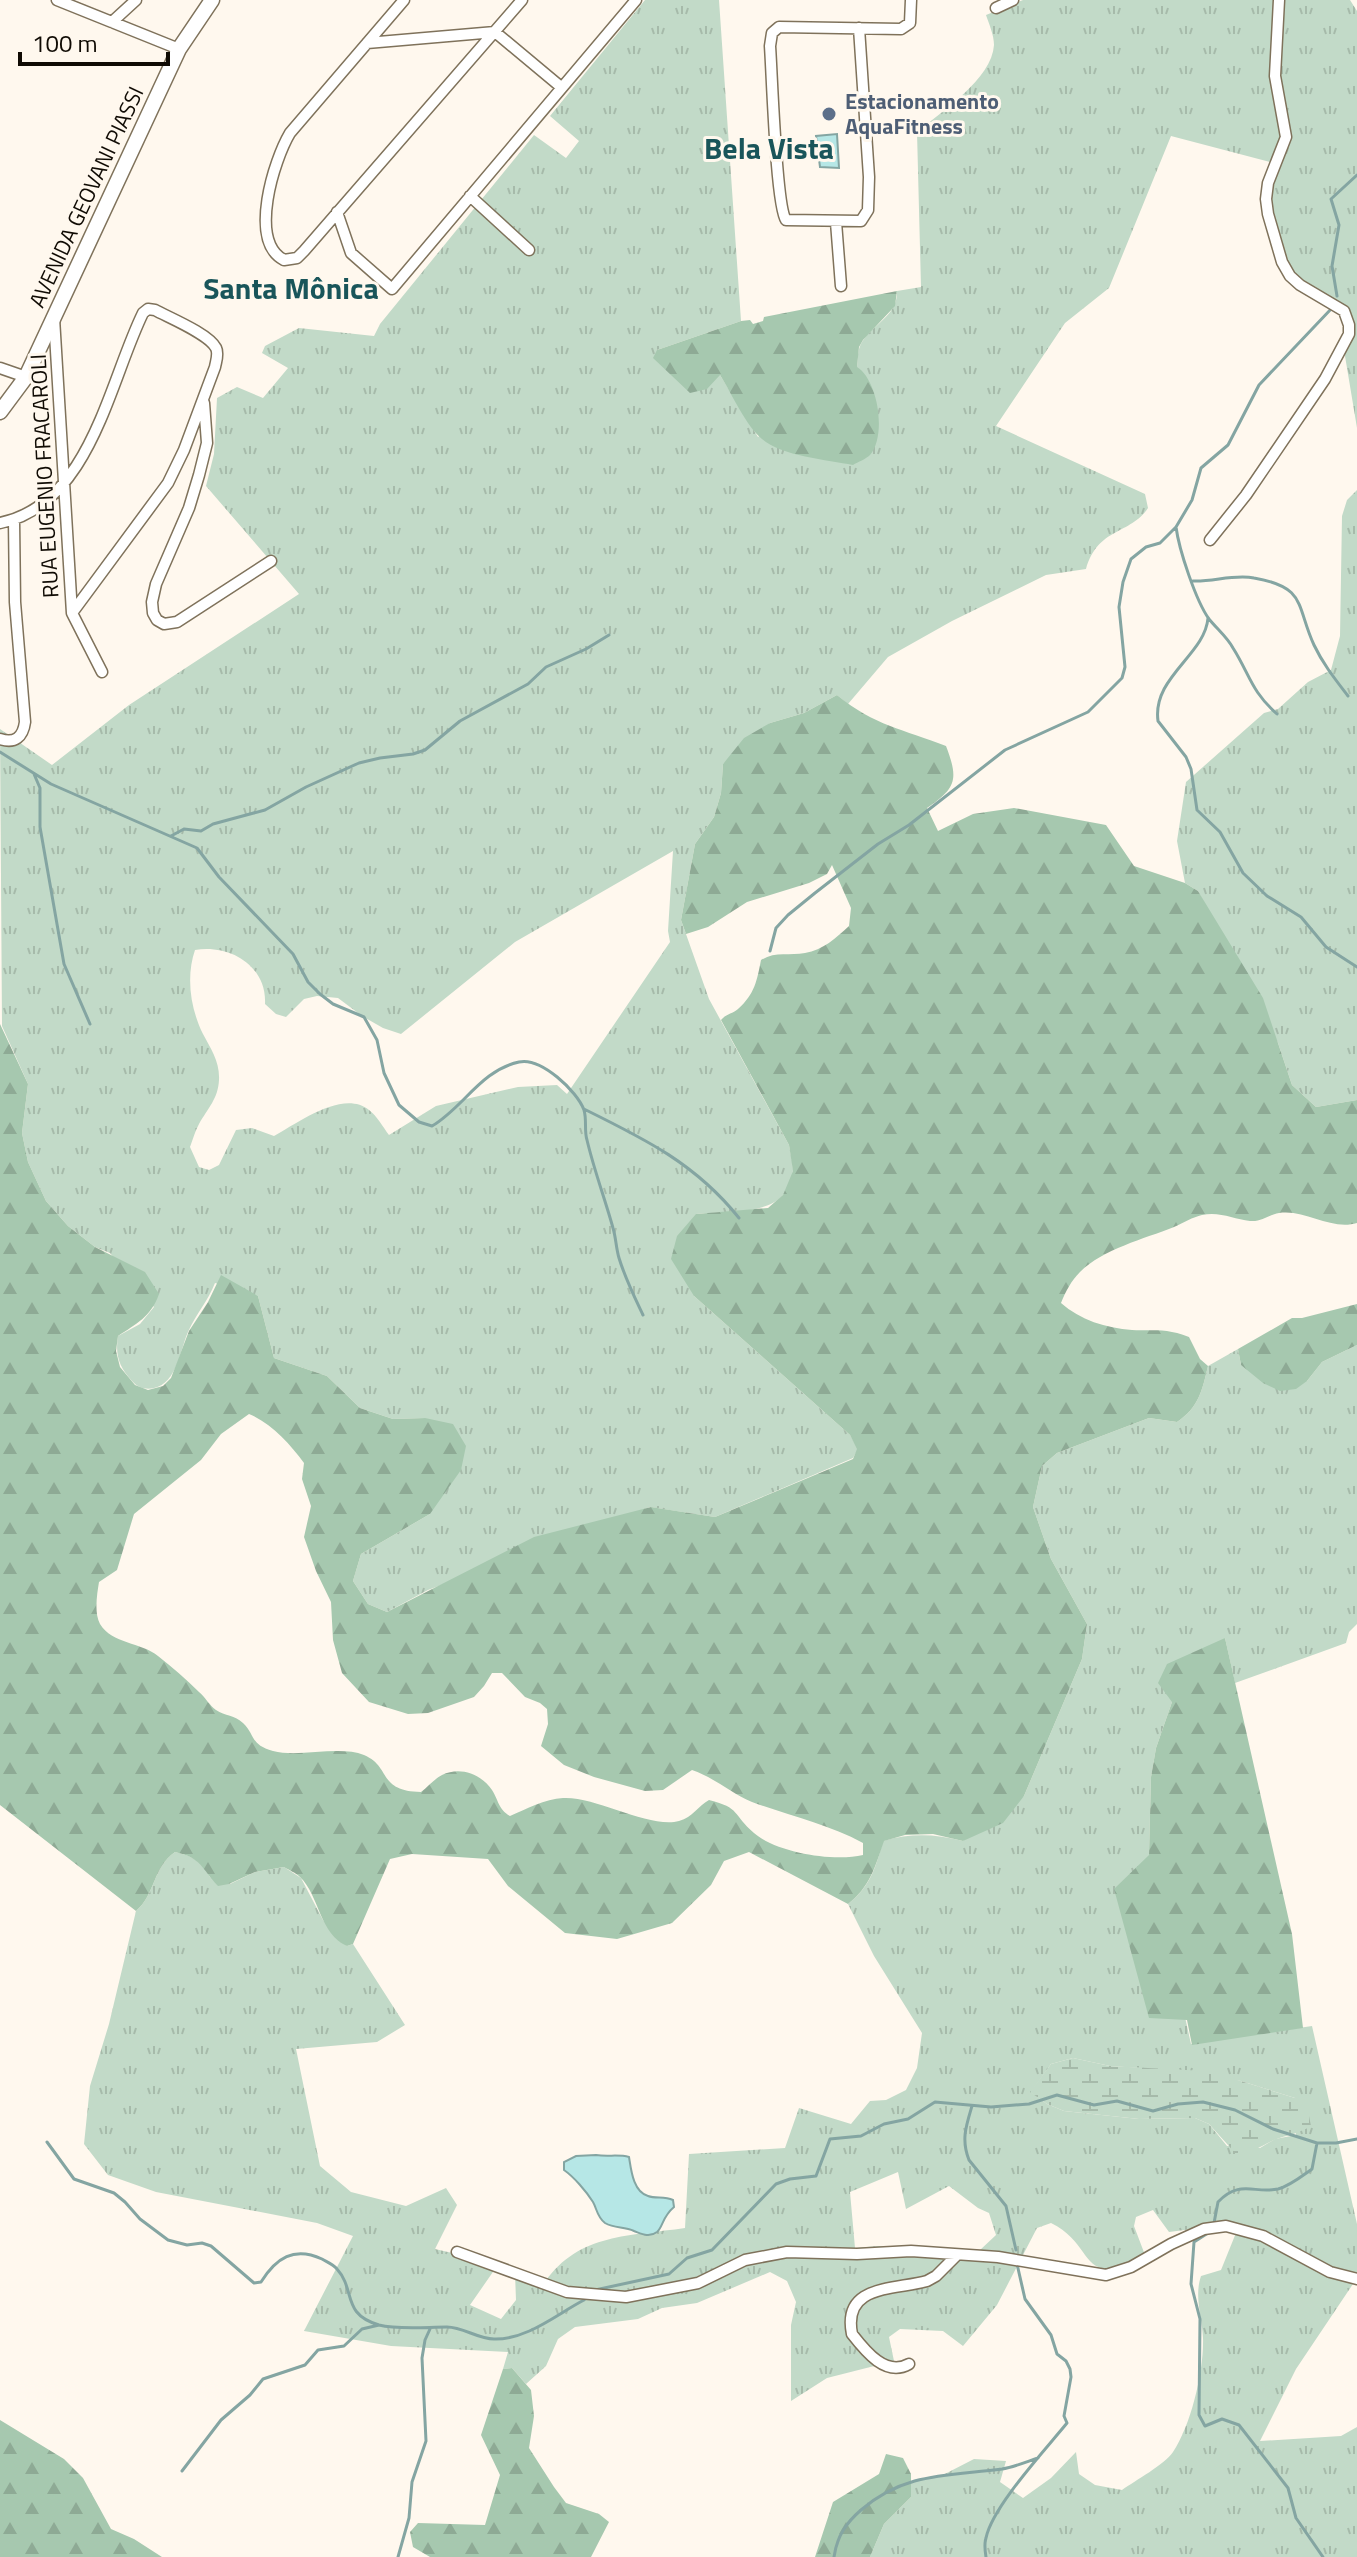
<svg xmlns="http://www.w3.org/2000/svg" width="1357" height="2557" font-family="'Titillium Web',sans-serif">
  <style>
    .grass { fill: url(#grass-tufts); fill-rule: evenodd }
    .forest { fill: url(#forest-firs); fill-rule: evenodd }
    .wetland { fill: url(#wetland-marsh) }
    .water { fill: #b6e7e6; stroke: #84a5a2; stroke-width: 2 }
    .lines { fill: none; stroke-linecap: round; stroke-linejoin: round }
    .stream { stroke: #84a5a2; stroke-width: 3 }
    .street-casing { stroke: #7f725b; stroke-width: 13 }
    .secondary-casing { stroke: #7f725b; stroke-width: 17 }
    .street { stroke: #fff; stroke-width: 10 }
    .secondary { stroke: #fff; stroke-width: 14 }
    .service-dot { fill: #5c6f8a; stroke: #fff8ee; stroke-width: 3 }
    .labels { text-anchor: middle; stroke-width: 6; stroke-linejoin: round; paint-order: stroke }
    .service-label { font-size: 22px; font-weight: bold; fill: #4e5e75; stroke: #fff8ee; text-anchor: start }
    .street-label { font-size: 22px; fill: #100b04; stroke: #fff8ee }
    .district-label { font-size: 30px; font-weight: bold; fill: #19555a; stroke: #fff8ee }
  </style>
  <defs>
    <pattern id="grass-tufts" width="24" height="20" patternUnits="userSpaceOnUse" patternTransform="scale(2)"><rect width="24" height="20" fill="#c2dac8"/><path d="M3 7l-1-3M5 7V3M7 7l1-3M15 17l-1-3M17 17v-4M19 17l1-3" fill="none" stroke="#a6baaa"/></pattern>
    <pattern id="forest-firs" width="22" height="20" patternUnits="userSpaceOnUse" patternTransform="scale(2)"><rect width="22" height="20" fill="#a6c8af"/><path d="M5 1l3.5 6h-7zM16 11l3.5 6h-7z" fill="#8eaa95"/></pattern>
    <pattern id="wetland-marsh" width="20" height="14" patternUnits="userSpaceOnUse" patternTransform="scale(2)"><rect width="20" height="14" fill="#c2dac8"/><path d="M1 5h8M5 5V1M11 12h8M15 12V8" fill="none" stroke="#a6baaa"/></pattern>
  </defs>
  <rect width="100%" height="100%" fill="#fff8ee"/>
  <path class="grass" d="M 645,0 L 719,0 L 741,321 L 657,350 L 720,375 L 758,437 L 857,367 C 858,359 857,350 862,342 C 873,324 898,315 897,291 L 921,287 L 917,132 C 941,112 992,79 994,45 C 994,35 989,24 986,15 L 1023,0 L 1350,0 L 1357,11 L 1357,428 L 1342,338 L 1347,328 L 1347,312 L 1338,301 L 1295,276 L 1282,257 L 1263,186 L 1270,162 L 1171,136 L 1109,288 L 1065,323 L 996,426 L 1145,494 L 1148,508 C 1130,535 1098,527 1086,569 L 1046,575 L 952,621 L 888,657 L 848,704 L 837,695 L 804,713 L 770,723 L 723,764 L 721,793 L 714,817 L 695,844 L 681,920 L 709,999 L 789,1145 C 790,1152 793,1162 793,1170 C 790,1219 730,1210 696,1214 L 694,1296 L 850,1435 L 858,1449 L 853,1458 L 715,1517 L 650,1507 L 428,1590 L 387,1612 L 368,1604 L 353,1581 L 361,1554 L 430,1514 L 425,1418 L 393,1419 L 360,1408 L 327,1376 L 274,1358 L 258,1296 L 215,1283 C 208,1301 196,1314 188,1332 C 180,1350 177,1383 154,1388 C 146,1390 138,1388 132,1381 C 119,1367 115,1355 118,1336 L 140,1324 L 154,1307 L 110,1253 L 95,1247 L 68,1226 L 46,1201 L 28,1162 L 22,1133 L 28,1084 L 2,1026 L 0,729 L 52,765 L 129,705 L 299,594 L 206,486 L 214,454 L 217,398 L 237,387 L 263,398 L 288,368 L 262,353 L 265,346 L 299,328 L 374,336 L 380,324 L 534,135 L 566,158 L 579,141 L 550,116 ZM 673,851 L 668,931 L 670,942 L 567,1094 L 557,1085 L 518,1087 L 436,1106 L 389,1135 C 383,1127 377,1116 369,1110 C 343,1089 298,1123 274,1136 L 252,1128 L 236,1130 L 219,1165 L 209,1170 L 199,1167 L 190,1147 C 193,1139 195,1131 199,1124 C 208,1108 218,1099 219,1080 C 220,1062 211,1049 203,1034 C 190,1008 186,976 195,950 C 230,944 267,966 265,1004 L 276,1014 L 286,1017 L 304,999 L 317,996 L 338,998 L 362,1016 L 383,1028 L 401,1034 L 515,942 Z
    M 1357,490 L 1357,1100 L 1316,1107 L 1292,1085 L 1278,1043 L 1198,891 L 1185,883 L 1177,841 L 1186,782 L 1264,713 L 1278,709 L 1308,682 L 1331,670 L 1340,636 L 1342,516 L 1347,500 Z
    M 1357,1345 L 1357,1624 L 1349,1632 L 1346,1643 L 1235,1683 L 1225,1638 L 1172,1702 L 1156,1748 L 1151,1777 L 1149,1855 L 1191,2044 L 1312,2026 L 1357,2224 L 1357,2278 L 1296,2369 L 1260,2441 L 1341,2436 L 1357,2427 L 1357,2557 L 870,2557 L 884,2524 L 911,2497 L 911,2481 L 939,2477 L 974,2459 L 1006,2461 L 1000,2482 L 1023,2498 L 1051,2478 L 1076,2452 L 1079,2474 L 1095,2485 L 1122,2490 C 1136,2480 1164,2465 1173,2452 C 1191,2425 1204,2371 1203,2338 C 1202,2316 1194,2297 1201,2276 L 1221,2270 L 1240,2223 L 1169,2232 L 1153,2210 L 1136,2217 L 1134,2226 L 1145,2255 C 1077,2291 1098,2246 1051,2223 L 1037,2228 L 997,2305 L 963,2346 L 943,2331 L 900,2329 L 889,2337 L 894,2361 L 827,2378 L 791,2401 L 791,2325 L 796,2302 L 787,2281 L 770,2272 L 697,2303 L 662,2308 L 638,2319 L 575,2327 L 558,2339 L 546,2366 L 526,2384 L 512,2368 L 503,2369 L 508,2352 L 391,2346 L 304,2331 L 353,2236 L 317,2223 L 156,2192 L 108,2175 L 84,2144 L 90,2086 L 109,2024 L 136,1911 C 155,1895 153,1867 175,1852 C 192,1856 202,1861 210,1877 L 230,1884 L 255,1872 L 284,1867 L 301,1878 L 323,1920 L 347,1946 L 353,1944 L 405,2025 L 377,2042 L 296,2049 L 320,2166 L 351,2192 L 406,2206 L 446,2188 L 457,2205 L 435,2249 L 491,2262 L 495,2269 L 470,2305 L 501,2319 L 516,2300 L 515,2274 L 545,2282 C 579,2233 631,2236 685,2228 L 689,2154 L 785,2148 L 799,2108 L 851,2124 L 870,2101 L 886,2100 L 906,2090 L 917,2068 L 922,2033 L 874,1956 L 848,1904 C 870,1887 876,1867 883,1841 C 912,1833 934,1834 963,1841 L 1024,1796 L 1082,1659 L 1087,1624 L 1051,1559 L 1033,1507 L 1042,1466 L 1057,1453 L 1149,1418 L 1177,1422 C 1199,1407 1202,1391 1208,1366 L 1238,1349 L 1241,1365 L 1307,1381 L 1322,1362 ZM 1073,2058 L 1110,2066 L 1169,2070 L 1241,2081 L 1295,2098 L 1296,2135 L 1275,2139 L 1260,2148 L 1227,2146 L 1209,2124 L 1195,2118 L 1139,2119 L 1064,2111 L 1047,2104 L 1031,2092 L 1051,2064 ZM 898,2172 L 906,2209 L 949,2186 L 978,2208 L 989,2213 L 996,2235 L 979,2251 L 878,2246 L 855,2248 L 850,2192 Z"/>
  <path class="forest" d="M 897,291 L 895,306 L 863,340 L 859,347 L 857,367 C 878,380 887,435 870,455 C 866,459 858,462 853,465 C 828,460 781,456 762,439 C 746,426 732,394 720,375 L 707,389 L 690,393 L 653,358 L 657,350 L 741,321 L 750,320 L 753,324 L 763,321 L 764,317 Z
    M 837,695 C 875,726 903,729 946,746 C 959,780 956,788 927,808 L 938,831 L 973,814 L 1014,808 L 1106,825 L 1134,866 L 1185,883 L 1198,891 L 1263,998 L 1292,1085 L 1316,1107 L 1357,1100 L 1357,1223 C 1331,1231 1306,1209 1279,1213 C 1268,1215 1262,1222 1250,1221 C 1234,1219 1219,1211 1202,1215 C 1193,1217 1183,1223 1174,1227 C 1144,1239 1103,1249 1080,1272 C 1071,1281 1066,1291 1061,1303 C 1080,1320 1106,1328 1132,1330 C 1155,1331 1166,1328 1189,1337 L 1200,1359 L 1208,1366 C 1202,1391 1199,1407 1177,1422 L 1149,1418 L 1057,1453 L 1042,1466 L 1033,1507 L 1051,1559 L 1087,1624 L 1082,1659 L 1024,1796 L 1003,1823 L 963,1841 L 933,1834 L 905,1835 L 884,1841 C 875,1867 870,1887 848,1904 L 749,1852 L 724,1861 L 711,1885 L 672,1923 L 617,1939 L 565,1933 L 508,1886 L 488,1859 L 412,1854 L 390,1859 L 353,1944 L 347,1946 C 320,1935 319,1895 300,1877 C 296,1873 289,1870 284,1867 L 255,1872 L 229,1884 L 218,1886 C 201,1868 202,1858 175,1852 C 153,1867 155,1895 136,1911 L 0,1805 L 0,1024 L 28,1084 L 22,1133 L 28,1162 L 46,1201 L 68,1226 L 95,1247 L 145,1272 L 159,1294 C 151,1317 136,1324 118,1336 L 116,1351 L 120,1367 L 135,1385 L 148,1390 L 163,1386 L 171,1378 L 189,1331 L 208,1302 L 221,1275 L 258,1296 L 274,1358 L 327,1376 L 360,1408 L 393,1419 L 425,1418 L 453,1424 L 466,1446 L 461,1470 L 430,1514 L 361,1554 L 353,1581 L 368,1604 L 387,1612 L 534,1537 L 651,1507 L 715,1517 L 853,1459 L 857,1449 L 850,1435 L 694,1296 L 671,1259 L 677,1236 L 696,1214 L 768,1208 L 783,1195 L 793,1171 L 789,1145 L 721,1020 C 726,1014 732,1014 738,1009 C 755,994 757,980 761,960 C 775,951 790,956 805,953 C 823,950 836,938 849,926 L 851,908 L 832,865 L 827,874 L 809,883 L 747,902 L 708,927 L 686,934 L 681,920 L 695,844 L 714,817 L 721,793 L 723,764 L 744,738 L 770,723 L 804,713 ZM 249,1414 C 271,1423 290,1444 304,1463 L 302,1479 L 311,1506 L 304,1537 L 316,1571 L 331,1602 L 333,1640 L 342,1673 L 369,1702 L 408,1714 L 428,1713 L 474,1697 L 484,1686 L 492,1673 L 502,1673 L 525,1697 L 540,1703 L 547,1709 L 548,1724 L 541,1746 L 564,1765 L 594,1777 L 645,1791 L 663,1790 L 692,1770 C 713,1777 731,1793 752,1802 C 790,1816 828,1824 863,1843 L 863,1855 C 834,1862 777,1853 754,1833 C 732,1814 741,1808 709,1800 C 698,1806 693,1817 679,1821 C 650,1829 596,1796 563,1798 C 545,1799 526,1809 510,1816 C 498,1809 499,1801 492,1790 C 481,1774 460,1766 442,1775 C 434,1779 428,1787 421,1792 C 377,1791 392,1767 364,1755 C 339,1745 299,1758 273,1751 C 250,1745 255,1734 243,1723 C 235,1715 225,1716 216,1710 C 210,1706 205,1697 199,1692 C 186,1679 172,1667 158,1656 C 141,1642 112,1644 100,1624 C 94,1613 97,1594 99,1582 L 117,1570 L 134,1514 L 201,1460 L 221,1434 Z
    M 1357,1304 L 1357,1345 L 1322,1362 L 1307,1381 L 1296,1389 L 1280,1391 L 1263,1383 L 1241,1365 L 1238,1349 L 1292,1318 L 1302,1318 Z
    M 1225,1638 L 1292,1934 L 1303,2028 L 1192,2045 L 1187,2020 L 1149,2018 L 1114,1889 L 1149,1855 L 1151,1777 L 1156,1748 L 1172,1702 L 1158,1683 L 1167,1664 Z
    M 512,2368 L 531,2390 L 534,2416 L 529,2448 L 554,2487 L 566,2503 L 599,2514 L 609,2522 L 591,2557 L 430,2557 L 413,2547 L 410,2532 L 418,2523 L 485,2525 L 500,2475 L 481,2435 L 503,2369 Z
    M 0,2420 L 64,2459 L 83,2478 L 111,2529 L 134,2539 L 162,2557 L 0,2557 Z
    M 886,2454 L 903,2458 L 911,2474 L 911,2497 L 884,2524 L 870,2557 L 815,2557 L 833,2502 L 879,2474 Z"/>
  <path class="wetland" d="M 1073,2058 L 1110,2066 L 1205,2071 L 1241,2081 L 1295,2098 L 1309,2116 L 1311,2126 C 1298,2134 1287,2135 1274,2140 C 1260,2146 1252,2153 1237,2155 L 1209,2124 L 1195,2118 L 1139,2119 L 1064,2111 L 1047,2104 L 1030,2092 L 1051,2064 Z"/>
  <path class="water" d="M 837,134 L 839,168 L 820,167 L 816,136 Z
    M 596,2155 C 608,2157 618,2154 629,2157 C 631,2169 633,2192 648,2196 C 656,2199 664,2196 673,2200 L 674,2207 C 662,2217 663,2227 657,2232 C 649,2238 642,2234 634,2231 C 624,2226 615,2229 605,2223 C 597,2217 597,2209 593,2202 C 586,2191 574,2177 564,2170 L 564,2162 L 576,2156 Z"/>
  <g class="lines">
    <path class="stream" d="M 1337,296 L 1332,266 L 1339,225 L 1331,199 L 1357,175
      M 1176,527 C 1179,550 1196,601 1209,619 C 1217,629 1227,637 1233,648 C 1250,675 1251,691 1277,714
      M 1193,581 C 1213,582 1234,574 1254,578 C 1307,587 1296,606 1314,645 C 1323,664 1335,679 1348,696
      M 1208,618 C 1205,655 1152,677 1158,721 L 1186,757 L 1191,769 L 1197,810 L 1220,832 L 1243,873 L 1267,896 L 1301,917 L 1326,947 L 1357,967
      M 0,752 L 51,784 L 197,848 L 219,877 L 293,954 L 308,982 L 320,994 L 333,1004 L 364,1017 L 377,1040 L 384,1073 L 399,1105 L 419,1122 L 432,1126 C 463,1108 481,1070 519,1062 C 541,1057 577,1091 584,1110 C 587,1120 584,1131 587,1140 C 594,1170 605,1199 613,1228 C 616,1238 616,1248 619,1258 C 625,1278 634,1296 643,1315
      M 34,774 L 40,788 L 40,827 L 64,964 L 90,1024
      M 171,836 L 184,829 L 201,831 L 213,824 L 265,810 L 306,787 L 359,763 L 380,758 L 413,754 L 425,750 L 460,721 L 528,684 L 546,667 L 586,649 L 609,635
      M 770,951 L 776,928 L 788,915 L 815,893 L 878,844 L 909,825 L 1005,750 L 1088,712 L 1122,678 L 1125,667 L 1119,607 L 1123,582 L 1131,559 L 1146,547 L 1160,543 L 1176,527 L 1192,500 L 1201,468 L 1228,445 L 1259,385 L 1332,308
      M 584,1109 C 645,1139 696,1164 739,1218
      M 972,2106 C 966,2126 961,2140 969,2160 L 1006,2206 L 1016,2250
      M 47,2142 L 74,2179 L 114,2193 L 125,2202 L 140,2219 L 168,2240 L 187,2245 L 202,2243 L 211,2246 L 254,2283 L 261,2282 C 276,2258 294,2246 322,2259 C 327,2262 333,2264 337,2269 C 356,2290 341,2314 379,2325 C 398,2330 427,2327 447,2327 C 463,2327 478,2339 494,2339 C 527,2340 557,2314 584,2300
      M 1214,2223 L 1218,2202 C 1240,2179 1254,2194 1278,2189 C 1290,2186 1302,2176 1312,2169 L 1317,2143
      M 1208,2233 L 1194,2242 L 1191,2284 L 1200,2319 L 1199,2415 L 1205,2426 L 1222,2419 L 1239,2425 L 1288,2488 L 1296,2518 L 1323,2557
      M 595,2290 L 669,2274 L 687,2258 L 712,2250 L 776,2184 L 790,2179 L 816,2176 L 830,2139 L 861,2136 L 884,2124 L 908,2119 L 935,2102 L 991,2107 L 1029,2104 L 1057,2095 L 1094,2105 L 1117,2101 L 1153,2111 L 1178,2104 L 1203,2102 L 1235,2110 L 1273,2129 L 1317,2143 L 1336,2143 L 1357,2139
      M 182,2471 L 221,2420 L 250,2395 L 263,2379 L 305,2365 L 318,2350 L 344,2346 L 362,2329 L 379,2325
      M 398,2557 L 409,2518 L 412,2482 L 426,2441 L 422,2358 L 425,2340 L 430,2329
      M 834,2557 C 837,2536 846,2523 861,2510 C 905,2472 948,2476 1002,2469 C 1014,2467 1026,2462 1038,2458
      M 986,2557 C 985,2551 984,2544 986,2538 C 992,2507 1046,2449 1067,2423 L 1064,2416 L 1071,2377 L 1070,2369 L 1066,2361 L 1057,2354 L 1051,2335 L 1025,2299 L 1017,2264"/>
    <g class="street-casing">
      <path id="street" d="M 57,0 L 179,49
        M 404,0 L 290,133 C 274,160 248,241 284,260 L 297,258 L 304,251 L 522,0
        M 996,8 L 1013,0
        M 112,22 L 136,0
        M 859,28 L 869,177 L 868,210 L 861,221 L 786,220 C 776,206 772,73 770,46 L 772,33 L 779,27 L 901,29 L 910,23 L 911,0
        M 367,43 L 495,32 L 561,87
        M 470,196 L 529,250
        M 337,212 L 351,253 L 392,289 L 636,0
        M 836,222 L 841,286
        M 54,318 L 72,613 L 102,672
        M 0,368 L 26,377
        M 204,403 L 207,443 L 199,475 L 189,508 L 156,584 L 152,602 L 153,613 L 157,620 L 164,624 L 177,622 L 271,561
        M 0,523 C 90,505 109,382 143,313 L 148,309 L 155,310 C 170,318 209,334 216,348 C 219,354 216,361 215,367 L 184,450 L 168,483 L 72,613
        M 1210,540 L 1246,495 L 1325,379 L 1349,334 L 1349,325 L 1344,311 L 1300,285 L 1290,276 L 1282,262 L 1268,214 L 1266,199 L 1268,183 L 1286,137 L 1275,76 L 1279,0
        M 0,739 C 15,744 23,737 25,722 L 15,602 L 14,520
        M 457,2252 L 567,2292 L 626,2297 L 698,2283 L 745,2260 L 787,2252 L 857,2254 L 911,2251 L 998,2257 L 1106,2275 L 1131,2267 L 1171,2244 L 1204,2229 L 1226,2226 L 1263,2236 L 1330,2272 L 1357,2279
        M 909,2364 C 886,2377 866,2352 852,2334 C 842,2284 895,2290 927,2281 L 936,2276 L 956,2256"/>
    </g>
    <g class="secondary-casing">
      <path id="secondary" d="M 0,412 L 26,377 L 179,49 L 212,0"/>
    </g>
    <use href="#street" class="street"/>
    <use href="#secondary" class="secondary"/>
  </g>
  <circle class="service-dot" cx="829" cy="114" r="8"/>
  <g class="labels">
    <g class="service-label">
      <text x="845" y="109">Estacionamento<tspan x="845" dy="25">AquaFitness</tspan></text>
    </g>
    <g class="street-label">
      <text transform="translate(86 197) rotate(-65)" y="8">AVENIDA GEOVANI PIASSI</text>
      <text transform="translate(44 476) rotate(-93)" y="8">RUA EUGENIO FRACAROLI</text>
    </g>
    <g class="district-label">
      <text x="769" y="159">Bela Vista</text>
      <text x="291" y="299">Santa Mônica</text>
    </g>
  </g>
  <path d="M20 52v12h148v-12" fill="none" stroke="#100b04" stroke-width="4"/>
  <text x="32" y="52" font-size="24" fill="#100b04" stroke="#fff8ee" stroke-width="6" paint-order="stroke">100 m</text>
</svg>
